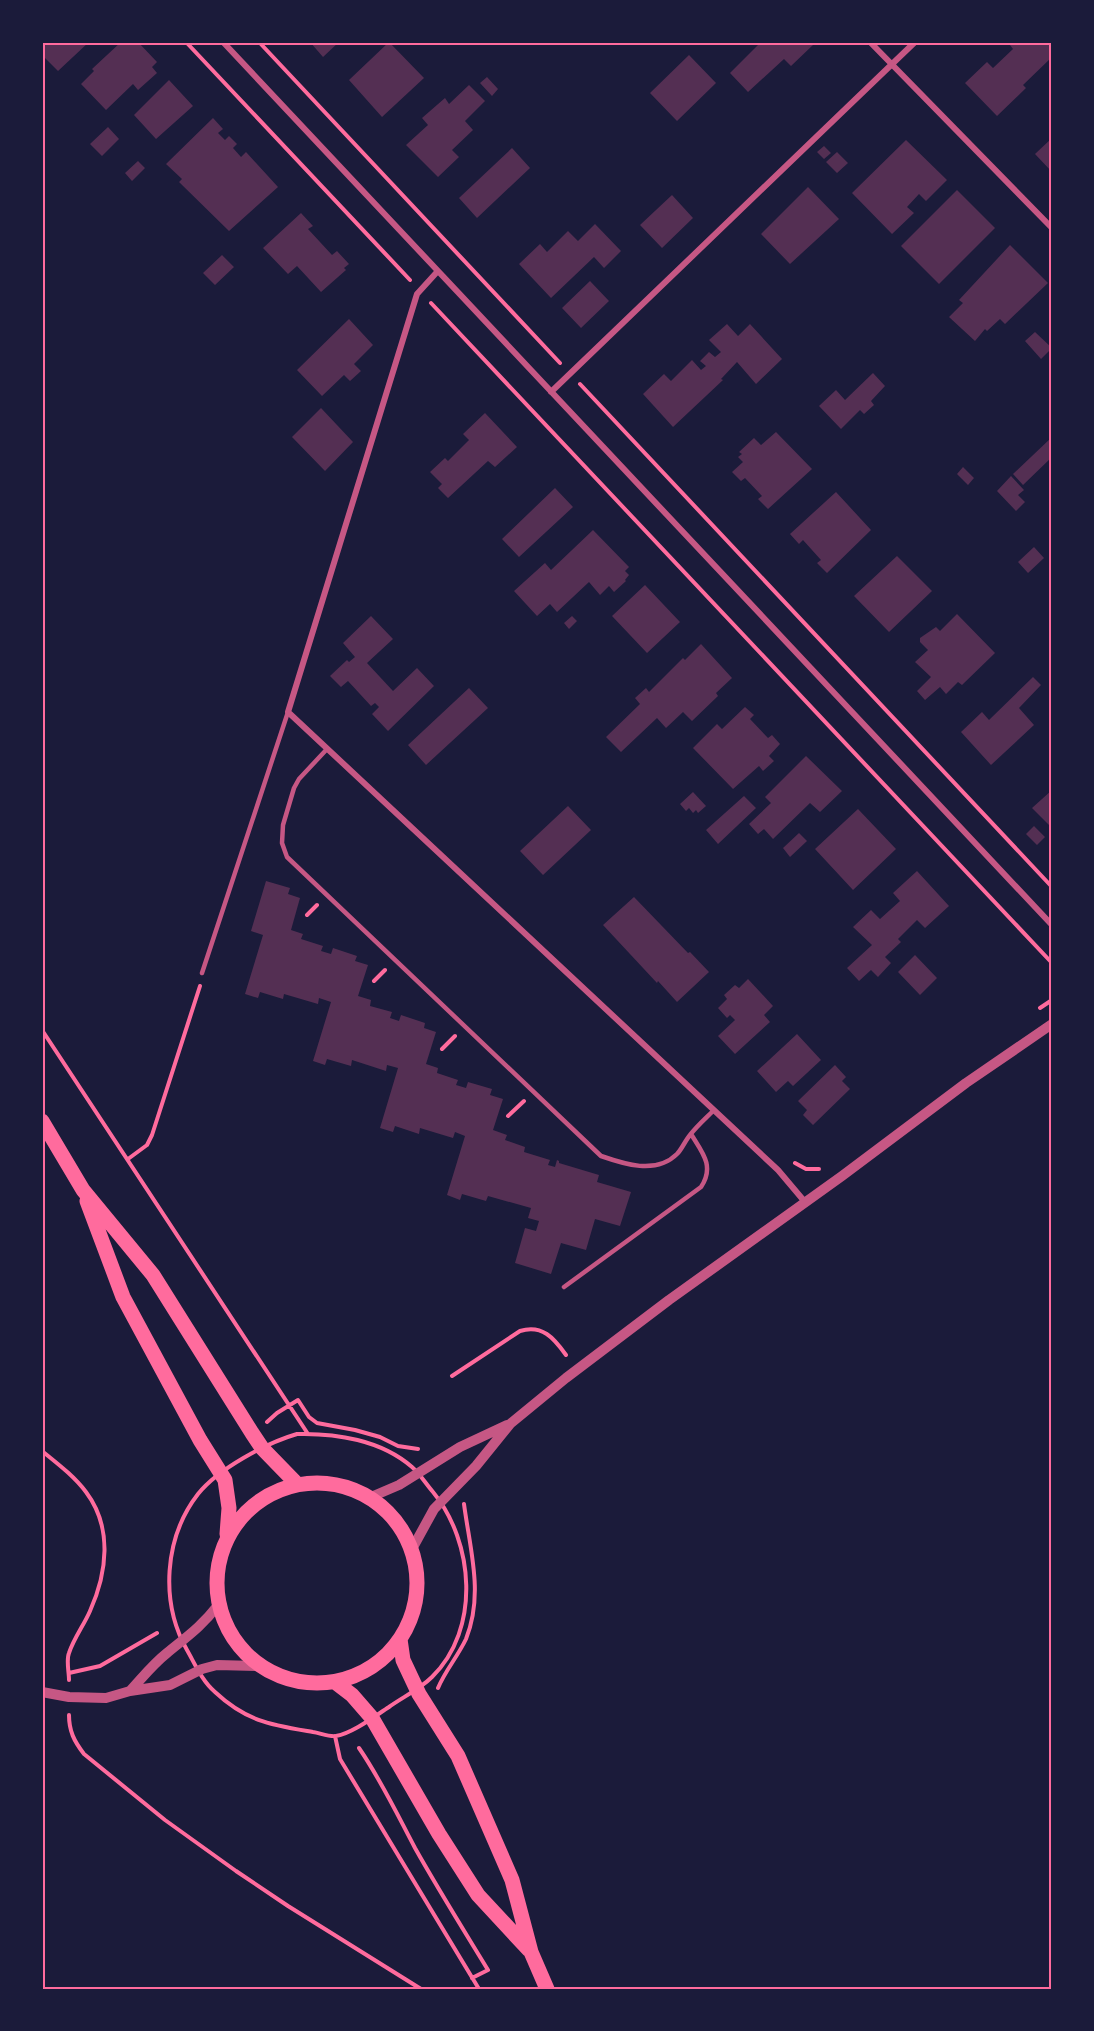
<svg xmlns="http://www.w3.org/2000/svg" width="1094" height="2031" font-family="Montserrat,sans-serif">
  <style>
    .building { fill: #542f53 }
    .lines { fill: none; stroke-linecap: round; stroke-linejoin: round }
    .path { stroke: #ff6b9d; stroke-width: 4 }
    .service { stroke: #c65784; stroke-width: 4.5 }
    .minor { stroke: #c65784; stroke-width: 6 }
    .tertiary { stroke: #c65784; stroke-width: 10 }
    .primary { stroke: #ff6b9d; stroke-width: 15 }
    .neatline { fill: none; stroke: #ff6b9d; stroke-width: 2 }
  </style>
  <rect width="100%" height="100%" fill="#1b1b3a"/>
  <path class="building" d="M 42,42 L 89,42 L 58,71 L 42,55 Z
    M 121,42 L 138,42 L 157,62 L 152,67 L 157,73 L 138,90 L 133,84 L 106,110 L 81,84 L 94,71 L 92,69 Z
    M 310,42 L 339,42 L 323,57 Z
    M 389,42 L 424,78 L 382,117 L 349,80 Z
    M 761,42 L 811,42 L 813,45 L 791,66 L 784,59 L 748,92 L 730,73 Z
    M 1013,42 L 1052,42 L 1052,57 L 1023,85 L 1026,88 L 997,116 L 965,83 L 987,62 L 993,68 L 1013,49 L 1010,45 Z
    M 689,55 L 716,83 L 677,121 L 650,93 Z
    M 487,77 L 498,89 L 492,96 L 480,83 Z
    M 169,80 L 193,106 L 156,139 L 134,115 Z
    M 469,85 L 485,101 L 465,121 L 473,130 L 452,150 L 459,157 L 438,177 L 406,145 L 428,125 L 422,118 L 445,98 L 449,104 Z
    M 213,118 L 223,129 L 218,133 L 225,140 L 229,136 L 237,144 L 233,148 L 241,157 L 246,152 L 278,187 L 229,231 L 179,182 L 182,179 L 166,164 Z
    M 108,127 L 119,139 L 102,156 L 90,144 Z
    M 1052,138 L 1052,172 L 1035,154 Z
    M 906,140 L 947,180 L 926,201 L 919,194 L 907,207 L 914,213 L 892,234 L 852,193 Z
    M 824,146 L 831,153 L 824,159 L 817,152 Z
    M 512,148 L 530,168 L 477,218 L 459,198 Z
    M 837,152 L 848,163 L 837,173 L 826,162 Z
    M 138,161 L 145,168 L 132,181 L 125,173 Z
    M 808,187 L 839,219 L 790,264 L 761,234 Z
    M 957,190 L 995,228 L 939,284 L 901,246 Z
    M 672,195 L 693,218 L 662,248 L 640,225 Z
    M 301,213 L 313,226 L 308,229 L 332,255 L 337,251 L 349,264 L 344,268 L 346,270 L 321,292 L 297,266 L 288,274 L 263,248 Z
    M 595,224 L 621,251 L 604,268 L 594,257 L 551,298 L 519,264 L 540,244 L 547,252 L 568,231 L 578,241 Z
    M 1010,245 L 1048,283 L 1005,324 L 1000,319 L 987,331 L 985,329 L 975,341 L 949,317 L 963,303 L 959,300 Z
    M 222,255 L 234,267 L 215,285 L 203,273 Z
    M 590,281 L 609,301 L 581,328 L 562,308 Z
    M 349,319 L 373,345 L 354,364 L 361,371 L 350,381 L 344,375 L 322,396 L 297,370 Z
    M 727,324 L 738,336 L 750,324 L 782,359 L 756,384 L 737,362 L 721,379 L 723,380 L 673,427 L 643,394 L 664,374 L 671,381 L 692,360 L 701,370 L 706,366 L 700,361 L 709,352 L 715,357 L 721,352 L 709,340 Z
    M 1035,332 L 1052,348 L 1041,359 L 1025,341 Z
    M 873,373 L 885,386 L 871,401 L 874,405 L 864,414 L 860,410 L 841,429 L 819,406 L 836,390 L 845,400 Z
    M 321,408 L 353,442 L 325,471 L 292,437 Z
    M 485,413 L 517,447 L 495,467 L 488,461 L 448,498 L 438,488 L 442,484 L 430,472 L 445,458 L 448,461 L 469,440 L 463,434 Z
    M 776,432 L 812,469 L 768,509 L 758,499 L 762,496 L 745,478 L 741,481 L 732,472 L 743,462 L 738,457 L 742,454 L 739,452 L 754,438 L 761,445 Z
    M 1052,437 L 1052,457 L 1023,485 L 1013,474 Z
    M 963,467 L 974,478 L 968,485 L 957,474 Z
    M 1011,476 L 1024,490 L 1018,495 L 1025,502 L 1016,511 L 997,491 Z
    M 555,488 L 573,507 L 519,557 L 502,539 Z
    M 836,492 L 871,530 L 827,573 L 817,563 L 821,560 L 803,540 L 799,544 L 790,534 Z
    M 593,530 L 629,567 L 625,571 L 629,575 L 625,580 L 626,581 L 614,592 L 609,586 L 600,595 L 589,582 L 557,612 L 550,604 L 537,616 L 514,591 L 545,563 L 551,570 Z
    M 1034,547 L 1044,558 L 1028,573 L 1018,562 Z
    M 897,556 L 932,591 L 889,632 L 854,596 Z
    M 645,585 L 680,622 L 647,653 L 612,616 Z
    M 957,614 L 995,653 L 962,685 L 958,682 L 946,694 L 940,687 L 925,700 L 917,691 L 931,677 L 915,662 L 928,650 L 920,642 L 920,638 L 936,627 L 940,631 Z
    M 371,616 L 393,639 L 367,663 L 393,691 L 417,668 L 434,686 L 388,731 L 372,714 L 379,707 L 375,703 L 371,706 L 348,681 L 341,687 L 330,676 L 347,660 L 349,662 L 355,657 L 343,643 Z
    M 572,616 L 577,621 L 569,629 L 564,623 Z
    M 701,644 L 732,678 L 716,693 L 718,696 L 692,721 L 683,712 L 666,728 L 657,718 L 621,752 L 606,737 L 640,704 L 635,698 L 646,688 L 649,692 L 683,658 L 685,660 Z
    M 1033,677 L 1041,685 L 1019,708 L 1034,725 L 991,765 L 961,732 L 982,712 L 989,720 Z
    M 469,688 L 488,708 L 426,765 L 408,745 Z
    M 745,707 L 754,715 L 750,719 L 768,738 L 772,735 L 780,744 L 769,756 L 774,761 L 763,771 L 759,766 L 733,789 L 693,748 L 717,724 L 722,729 Z
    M 806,756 L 842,791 L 820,812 L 810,803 L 773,839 L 764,829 L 758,834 L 749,824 L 771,803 L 765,797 Z
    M 1052,790 L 1052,828 L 1032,808 Z
    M 693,792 L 706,806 L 698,813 L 696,810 L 693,813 L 689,808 L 686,811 L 680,804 Z
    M 744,796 L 756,808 L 718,844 L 706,830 Z
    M 568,806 L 591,830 L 543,875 L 520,851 Z
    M 858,809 L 896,849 L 853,890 L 815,849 Z
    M 1034,826 L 1045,837 L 1037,845 L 1026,834 Z
    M 799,833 L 807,841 L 790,857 L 783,848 Z
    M 917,871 L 949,906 L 925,928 L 917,920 L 898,939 L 901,942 L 885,957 L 891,963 L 878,977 L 871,970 L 859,981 L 847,968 L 872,945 L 853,927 L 871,910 L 880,919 L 900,901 L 893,893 Z
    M 266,881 L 290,888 L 288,894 L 300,898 L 291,930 L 303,934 L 301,939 L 323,946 L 321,951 L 331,954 L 333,948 L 357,956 L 355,961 L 368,965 L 358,996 L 371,1000 L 370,1006 L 392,1012 L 390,1018 L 399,1021 L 401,1015 L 425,1023 L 424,1028 L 436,1032 L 426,1064 L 438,1068 L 437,1073 L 458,1080 L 456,1085 L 466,1088 L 468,1082 L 492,1089 L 490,1095 L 503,1099 L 493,1130 L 507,1135 L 505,1140 L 525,1147 L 524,1152 L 550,1160 L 548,1165 L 555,1167 L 557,1160 L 559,1161 L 559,1163 L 599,1175 L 597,1182 L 631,1192 L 620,1226 L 595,1219 L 586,1250 L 561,1243 L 551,1274 L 515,1263 L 525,1228 L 536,1231 L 539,1221 L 528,1218 L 531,1208 L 488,1196 L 486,1201 L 462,1194 L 460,1200 L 447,1195 L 465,1136 L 455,1132 L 453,1138 L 420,1128 L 419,1134 L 395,1126 L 393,1132 L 380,1128 L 398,1068 L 387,1065 L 386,1071 L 352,1060 L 351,1066 L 327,1059 L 325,1065 L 313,1061 L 331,1002 L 319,998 L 318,1004 L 284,994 L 283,999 L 260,992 L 258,998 L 245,994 L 263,935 L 251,931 Z
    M 634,897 L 688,953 L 690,952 L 709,972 L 677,1002 L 658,981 L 657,983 L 603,925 Z
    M 915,955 L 937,978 L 920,995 L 898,972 Z
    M 748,979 L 773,1006 L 764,1015 L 770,1022 L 735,1054 L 718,1036 L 735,1020 L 730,1015 L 727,1018 L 718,1008 L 727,999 L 724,995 L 735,985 L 739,988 Z
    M 797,1034 L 821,1060 L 793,1086 L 788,1081 L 776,1092 L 757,1071 Z
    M 835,1065 L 846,1077 L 842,1081 L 850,1089 L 813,1125 L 803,1115 L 807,1110 L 798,1101 Z"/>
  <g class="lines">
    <path class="path" d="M 186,42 L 410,280
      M 259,42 L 560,363
      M 431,303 L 1052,963
      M 580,384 L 1052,887
      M 307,915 L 317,905
      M 374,981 L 385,970
      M 1040,1008 L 1052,1000
      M 42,1030 L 308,1434
      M 442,1049 L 455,1036
      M 508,1116 L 524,1101
      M 128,1159 L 147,1145 L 152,1135 L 200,986
      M 795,1163 L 806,1169 L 819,1169
      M 452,1376 L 520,1331 C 542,1324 554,1338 566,1355
      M 267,1422 L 277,1413 L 298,1400 L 309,1417 L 317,1423 L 355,1430 L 380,1437 L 398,1446 L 418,1449
      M 297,1434 C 336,1433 381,1440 412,1467 C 420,1474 426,1484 433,1492 C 474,1542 481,1629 432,1677 C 420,1689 403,1697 389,1707 C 375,1716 353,1733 336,1736 C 329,1737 320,1733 313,1732 C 272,1725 247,1722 215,1692 C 202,1681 195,1664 187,1650 C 160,1602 164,1538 198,1494 C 218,1469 266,1443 297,1434 Z
      M 42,1451 C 58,1464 74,1476 86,1492 C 113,1528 107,1573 90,1611 C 84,1625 74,1638 69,1653 C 66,1660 69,1672 69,1680
      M 69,1673 L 100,1666 L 157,1633
      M 438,1688 C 445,1671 458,1656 466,1639 C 484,1594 470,1550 464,1504
      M 69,1715 C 69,1731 74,1741 84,1754 L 165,1820 L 236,1871 L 288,1906 L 421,1989
      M 335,1736 L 340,1759 L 479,1989
      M 359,1748 C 381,1780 397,1814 415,1848 C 438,1889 463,1929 488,1970 L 472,1978"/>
    <path class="service" d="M 327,749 L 299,779 L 294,788 L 283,825 L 282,843 L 287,857 L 601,1156 C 624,1164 656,1175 677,1154 C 682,1149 685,1141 690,1135 C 697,1126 705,1119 713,1111
      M 202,973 L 288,712
      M 564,1287 L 701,1187 C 715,1166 702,1152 691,1134"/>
    <path class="minor" d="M 223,42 L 1052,925
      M 870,42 L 1052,228
      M 437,272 L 417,294 L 288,712 L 778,1170 L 805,1202
      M 551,392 L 915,42"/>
    <path class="tertiary" d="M 371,1497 L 399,1485 L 460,1447 L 507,1425
      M 412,1549 L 434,1509 L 476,1466 L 510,1424 L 566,1378 L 669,1300 L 842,1176 L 966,1083 L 1052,1024
      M 130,1691 C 142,1678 153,1664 167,1653 C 189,1635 201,1627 219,1604
      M 42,1692 L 69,1697 L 106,1698 L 130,1691 L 170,1685 L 202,1669 L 217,1665 L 260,1666"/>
    <path class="primary" d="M 42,1121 L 83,1190 L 153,1275 L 252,1433 L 262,1448 L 297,1484
      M 87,1201 L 123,1297 L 200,1440 L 225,1480 L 229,1508 L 227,1534
      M217 1583a100 100 0 1 1 200 0a100 100 0 1 1-200 0Z
      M 400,1639 L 403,1660 L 419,1694 L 458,1756 L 512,1880 L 531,1952 L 547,1989
      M 335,1682 L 352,1695 L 372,1718 L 439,1834 L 478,1895 L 529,1950"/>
  </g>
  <rect width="1094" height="2031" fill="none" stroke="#1b1b3a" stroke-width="87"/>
  <rect x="44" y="44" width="1006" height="1944" class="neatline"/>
</svg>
